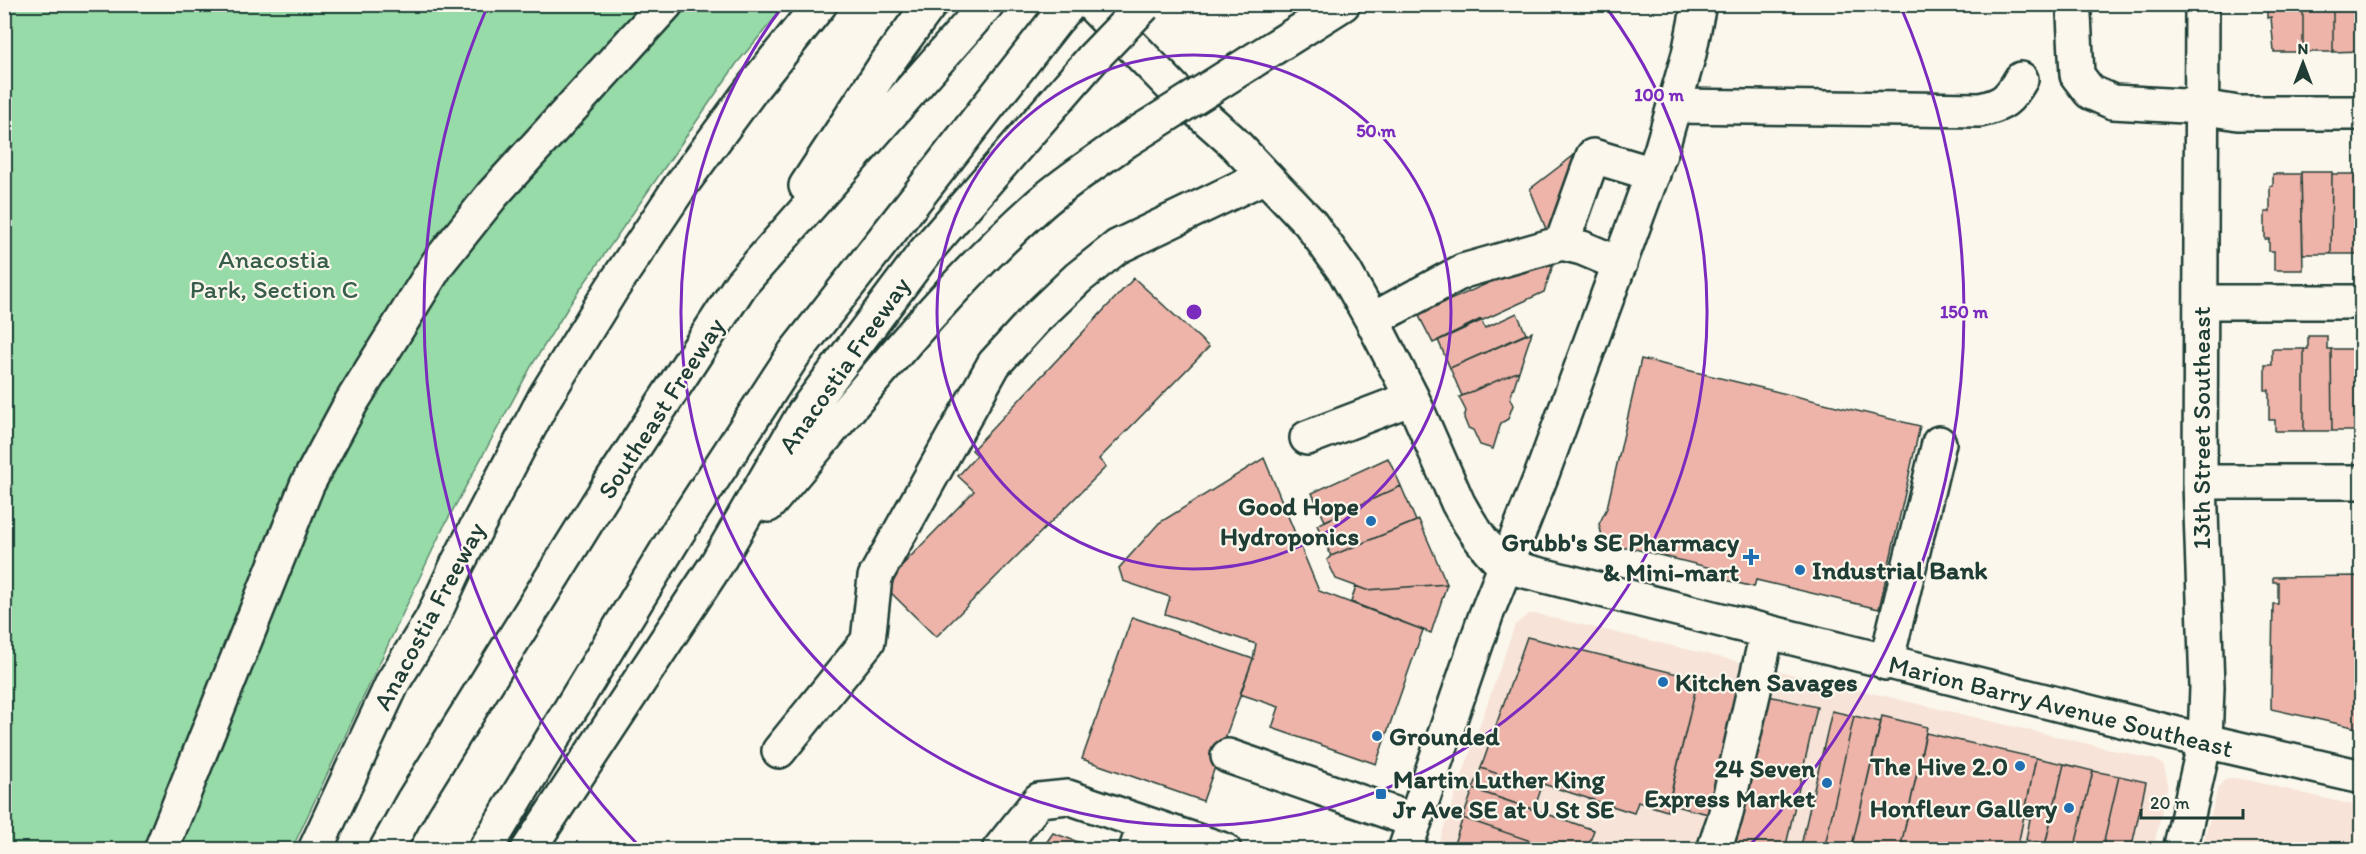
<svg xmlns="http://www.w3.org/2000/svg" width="2366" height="854" font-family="Itim,sans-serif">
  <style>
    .built { fill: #f7e3d8 }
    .green { fill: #97dba8; stroke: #5b8c6e; stroke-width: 1.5 }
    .building { fill: #eeb4aa; stroke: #1f3d34; stroke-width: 1.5 }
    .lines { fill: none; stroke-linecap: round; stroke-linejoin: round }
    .minor-casing { stroke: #1f3d34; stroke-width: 38 }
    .major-casing { stroke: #1f3d34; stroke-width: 38 }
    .highway-casing { stroke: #1f3d34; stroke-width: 38 }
    .minor { stroke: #fbf7ec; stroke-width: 33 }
    .major { stroke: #fbf7ec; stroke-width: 33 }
    .highway { stroke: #fbf7ec; stroke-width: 33 }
    .highway-bridge-casing { stroke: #1f3d34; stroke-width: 38; stroke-linecap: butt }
    .highway-bridge { stroke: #fbf7ec; stroke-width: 33 }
    .ring { fill: none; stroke: #7b2cbf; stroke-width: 3 }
    .poi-dot { fill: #1f6fb2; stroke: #fbf7ec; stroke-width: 2 }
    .labels { text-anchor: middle; stroke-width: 4.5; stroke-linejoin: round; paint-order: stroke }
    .park-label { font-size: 26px; fill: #375d4b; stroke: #fbf7ec }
    .street-label { font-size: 26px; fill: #1f3d34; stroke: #fbf7ec }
    .poi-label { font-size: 26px; font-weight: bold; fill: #1f3d34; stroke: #fbf7ec; text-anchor: end }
    .centre { fill: #7b2cbf; stroke: #fbf7ec; stroke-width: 3 }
    .ring-label { font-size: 18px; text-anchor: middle; font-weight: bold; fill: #7b2cbf; stroke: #fbf7ec; stroke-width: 4.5; stroke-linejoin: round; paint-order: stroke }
  </style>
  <rect width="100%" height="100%" fill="#fbf7ec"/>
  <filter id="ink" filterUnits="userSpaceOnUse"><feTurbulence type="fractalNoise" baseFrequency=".0167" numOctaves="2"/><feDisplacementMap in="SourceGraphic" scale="12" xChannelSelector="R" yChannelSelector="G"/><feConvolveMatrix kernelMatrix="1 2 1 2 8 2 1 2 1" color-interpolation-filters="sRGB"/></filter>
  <g filter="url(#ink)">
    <path class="built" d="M 1529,614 L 1537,614 L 2156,760 L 2164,766 L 2168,784 L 2153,849 L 1436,850 L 1515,625 Z
      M 2232,778 L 2248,780 L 2361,807 L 2361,849 L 2202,849 L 2218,788 L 2223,781 Z"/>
    <path class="green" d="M 5,5 L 786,5 L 737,63 L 574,298 L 532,365 L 442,530 L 292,849 L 5,849 Z"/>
    <path class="building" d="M 2267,4 L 2303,4 L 2303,52 L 2274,52 L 2271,17 L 2267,18 Z
      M 2303,4 L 2333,4 L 2333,52 L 2303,52 Z
      M 2333,4 L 2359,4 L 2360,51 L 2333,52 Z
      M 1577,153 L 1550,239 L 1530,189 Z
      M 2301,172 L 2332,172 L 2331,254 L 2303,254 Z
      M 2273,174 L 2301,174 L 2303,270 L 2274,270 L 2274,251 L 2269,251 L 2269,239 L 2265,239 L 2265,212 L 2270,212 L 2270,186 L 2273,186 Z
      M 2332,174 L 2358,174 L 2360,239 L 2357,239 L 2357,254 L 2331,254 Z
      M 1557,253 L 1544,292 L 1433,343 L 1418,314 Z
      M 1134,278 L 1209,347 L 1099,459 L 1106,467 L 936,637 L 883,585 L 974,491 L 958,476 L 977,455 L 972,450 Z
      M 1517,313 L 1526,334 L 1450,368 L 1438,340 L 1481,319 L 1485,328 Z
      M 1532,332 L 1519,371 L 1462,396 L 1450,368 Z
      M 2308,336 L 2327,336 L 2327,349 L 2331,349 L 2332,431 L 2304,431 L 2304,349 L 2308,349 Z
      M 2272,349 L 2304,349 L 2304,431 L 2275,431 L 2275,420 L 2269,420 L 2269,390 L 2265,390 L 2265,365 L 2272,365 Z
      M 2331,349 L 2361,349 L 2362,431 L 2332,431 Z
      M 1641,359 L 1920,426 L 1879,609 L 1756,580 L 1754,587 L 1717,578 L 1719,570 L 1631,548 L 1618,548 L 1608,544 L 1602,536 L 1599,524 L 1607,508 Z
      M 1519,371 L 1510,399 L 1513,405 L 1508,419 L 1501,423 L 1493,449 L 1480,445 L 1473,430 L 1468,428 L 1464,418 L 1466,411 L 1459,397 Z
      M 1264,458 L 1319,591 L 1423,630 L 1376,764 L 1272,728 L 1279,707 L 1240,694 L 1253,659 L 1256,644 L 1165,614 L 1170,597 L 1123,581 L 1119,568 L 1159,523 Z
      M 1388,458 L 1401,486 L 1325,521 L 1312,493 Z
      M 1401,486 L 1416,521 L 1331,556 L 1317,525 Z
      M 1419,520 L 1447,584 L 1366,590 L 1336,579 L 1327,560 L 1331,556 Z
      M 2362,576 L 2362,622 L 2354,650 L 2362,652 L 2362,729 L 2271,709 L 2273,604 L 2278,604 L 2278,582 L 2273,582 L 2273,577 Z
      M 1447,584 L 1431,633 L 1351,602 L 1356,586 L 1366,590 Z
      M 1132,617 L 1253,659 L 1203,801 L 1082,759 Z
      M 1527,637 L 1698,679 L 1667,811 L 1638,802 L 1634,813 L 1543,784 L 1541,789 L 1481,768 Z
      M 1698,679 L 1747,690 L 1717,816 L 1679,807 L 1669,801 Z
      M 1760,694 L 1817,707 L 1785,850 L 1725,850 Z
      M 1832,711 L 1854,716 L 1824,850 L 1800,850 Z
      M 1854,716 L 1881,722 L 1851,850 L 1824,850 Z
      M 1882,716 L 1927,727 L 1900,850 L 1851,850 Z
      M 1926,733 L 2036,758 L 2017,850 L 1900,850 Z
      M 2036,758 L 2064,764 L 2045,845 L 2026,840 L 2030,819 L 2024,817 Z
      M 2064,764 L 2093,771 L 2074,850 L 2044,850 Z
      M 1481,768 L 1541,789 L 1534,810 L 1473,789 Z
      M 2093,771 L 2119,776 L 2102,850 L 2074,850 Z
      M 2119,776 L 2146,782 L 2131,850 L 2102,850 Z
      M 1473,789 L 1594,830 L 1587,850 L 1557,850 L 1463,818 Z
      M 1463,818 L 1557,850 L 1455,850 L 1452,849 Z
      M 1053,833 L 1101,850 L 1041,850 Z"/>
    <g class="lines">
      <g class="minor-casing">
        <path id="minor" d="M 1091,4 L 1177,92 L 1232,141 L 1310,223 L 1345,272 L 1372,320 L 1412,398 L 1458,503 C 1471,527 1485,548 1505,566
          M 2202,4 L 2200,482 L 2207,687 L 2205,741
          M 2074,15 L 2077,75 L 2090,92 L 2113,102 L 2202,107 L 2238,113 L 2362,113
          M 1675,106 L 1980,110 C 2003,105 2009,100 2021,79
          M 1562,243 L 1593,156 L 1653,174
          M 2201,302 L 2362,302
          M 1372,320 L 1463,271 L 1562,243 L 1582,248 L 1620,264
          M 1307,438 L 1412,398
          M 2200,482 L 2362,482
          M 1886,663 L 1939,443
          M 779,751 L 868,641 L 875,577 L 994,364 L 1035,319 L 1078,278 L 1117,247 L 1265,176
          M 1228,756 L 1415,821
          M 161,850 L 307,485 L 351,403 L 438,263 L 493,194 L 666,4
          M 999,850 L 1039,800 L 1068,797 L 1224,850
          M 1136,850 L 1145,824
          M 1714,850 L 1725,817 L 1767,633"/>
      </g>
      <g class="major-casing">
        <path id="major" d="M 1505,566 L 2205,741 L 2362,777
          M 1405,850 L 1486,615 L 1542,474 L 1661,151 L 1689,54 L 1699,4
          M 2180,850 L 2205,741"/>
      </g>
      <g class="highway-casing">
        <path id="highway" d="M 1251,62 L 1343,4
          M 806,186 L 884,67 L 930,4
          M 768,505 C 856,402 939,294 1040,204 C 1066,181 1096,162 1124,142
          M 315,850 L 393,682 L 432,619 L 458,563 L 545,397 L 611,290 L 679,188 L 754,86 L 820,4
          M 386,850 L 413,801 L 607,489 L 741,284 L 987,4
          M 485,850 L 678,532 L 794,354 L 1055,21 L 1070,4
          M 528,850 L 716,565 L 804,413 L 925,252 L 1093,58"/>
      </g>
      <use href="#minor" class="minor"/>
      <use href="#major" class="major"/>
      <use href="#highway" class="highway"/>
      <g class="highway-bridge-casing">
        <path id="highway-bridge" d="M 1093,58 L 1144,5
          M 1124,142 L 1251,62"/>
      </g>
      <use href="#highway-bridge" class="highway-bridge"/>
    </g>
  </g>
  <g class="ring">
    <circle cx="1194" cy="312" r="257"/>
    <path d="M1606 7A513 513 0 1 1 782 7"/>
    <path d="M640 847A770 770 0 0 1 488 5M1900 5A770 770 0 0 1 1748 847"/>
  </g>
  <g class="poi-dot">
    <circle cx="1371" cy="521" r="6"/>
    <path d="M1748 548h6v6h6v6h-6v6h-6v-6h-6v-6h6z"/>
    <circle cx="1800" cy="570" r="6"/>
    <circle cx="1663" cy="682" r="6"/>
    <circle cx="1377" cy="736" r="6"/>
    <circle cx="2020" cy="766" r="6"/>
    <circle cx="1827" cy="783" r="6"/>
    <rect x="1375" y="788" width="12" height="12" rx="3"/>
    <circle cx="2069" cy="808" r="6"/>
  </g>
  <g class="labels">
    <g class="park-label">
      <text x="274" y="268">Anacostia<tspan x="274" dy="30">Park, Section C</tspan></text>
    </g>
    <g class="street-label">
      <text transform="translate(844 365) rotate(-55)" y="9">Anacostia Freeway</text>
      <text transform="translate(661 408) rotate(-57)" y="9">Southeast Freeway</text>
      <text transform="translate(2201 428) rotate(-90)" y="9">13th Street Southeast</text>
      <text transform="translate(429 616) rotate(-62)" y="9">Anacostia Freeway</text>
      <text transform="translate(2061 706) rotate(14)" y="9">Marion Barry Avenue Southeast</text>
    </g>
    <g class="poi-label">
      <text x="1359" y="515">Good Hope<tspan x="1359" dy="30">Hydroponics</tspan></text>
      <text x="1739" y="551">Grubb's SE Pharmacy<tspan x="1739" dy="30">&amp; Mini-mart</tspan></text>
      <text x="1812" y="579" text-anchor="start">Industrial Bank</text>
      <text x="1675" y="691" text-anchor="start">Kitchen Savages</text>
      <text x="1389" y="745" text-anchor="start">Grounded</text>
      <text x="2008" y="775">The Hive 2.0</text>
      <text x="1815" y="777">24 Seven<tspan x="1815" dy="30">Express Market</tspan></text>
      <text x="1393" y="788" text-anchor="start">Martin Luther King<tspan x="1393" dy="30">Jr Ave SE at U St SE</tspan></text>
      <text x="2057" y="817">Honfleur Gallery</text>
    </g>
  </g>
  <circle cx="1194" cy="312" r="9" class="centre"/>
  <g class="ring-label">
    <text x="1659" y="101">100 m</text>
    <text x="1376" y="137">50 m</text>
    <text x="1964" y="318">150 m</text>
  </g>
  <rect width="2366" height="854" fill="none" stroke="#fbf7ec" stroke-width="24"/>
  <rect x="12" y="12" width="2342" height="830" fill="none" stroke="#1f3d34" stroke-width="2" filter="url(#ink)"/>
  <g transform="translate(2303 63)" stroke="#fbf7ec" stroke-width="4.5" paint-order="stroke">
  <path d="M0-4.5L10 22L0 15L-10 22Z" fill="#1f3d34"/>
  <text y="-9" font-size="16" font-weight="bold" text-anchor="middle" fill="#1f3d34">N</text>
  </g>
  <path d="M2141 809v9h102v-9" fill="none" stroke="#1f3d34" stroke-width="3"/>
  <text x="2150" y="809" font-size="18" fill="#1f3d34" stroke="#fbf7ec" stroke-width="4.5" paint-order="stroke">20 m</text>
</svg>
